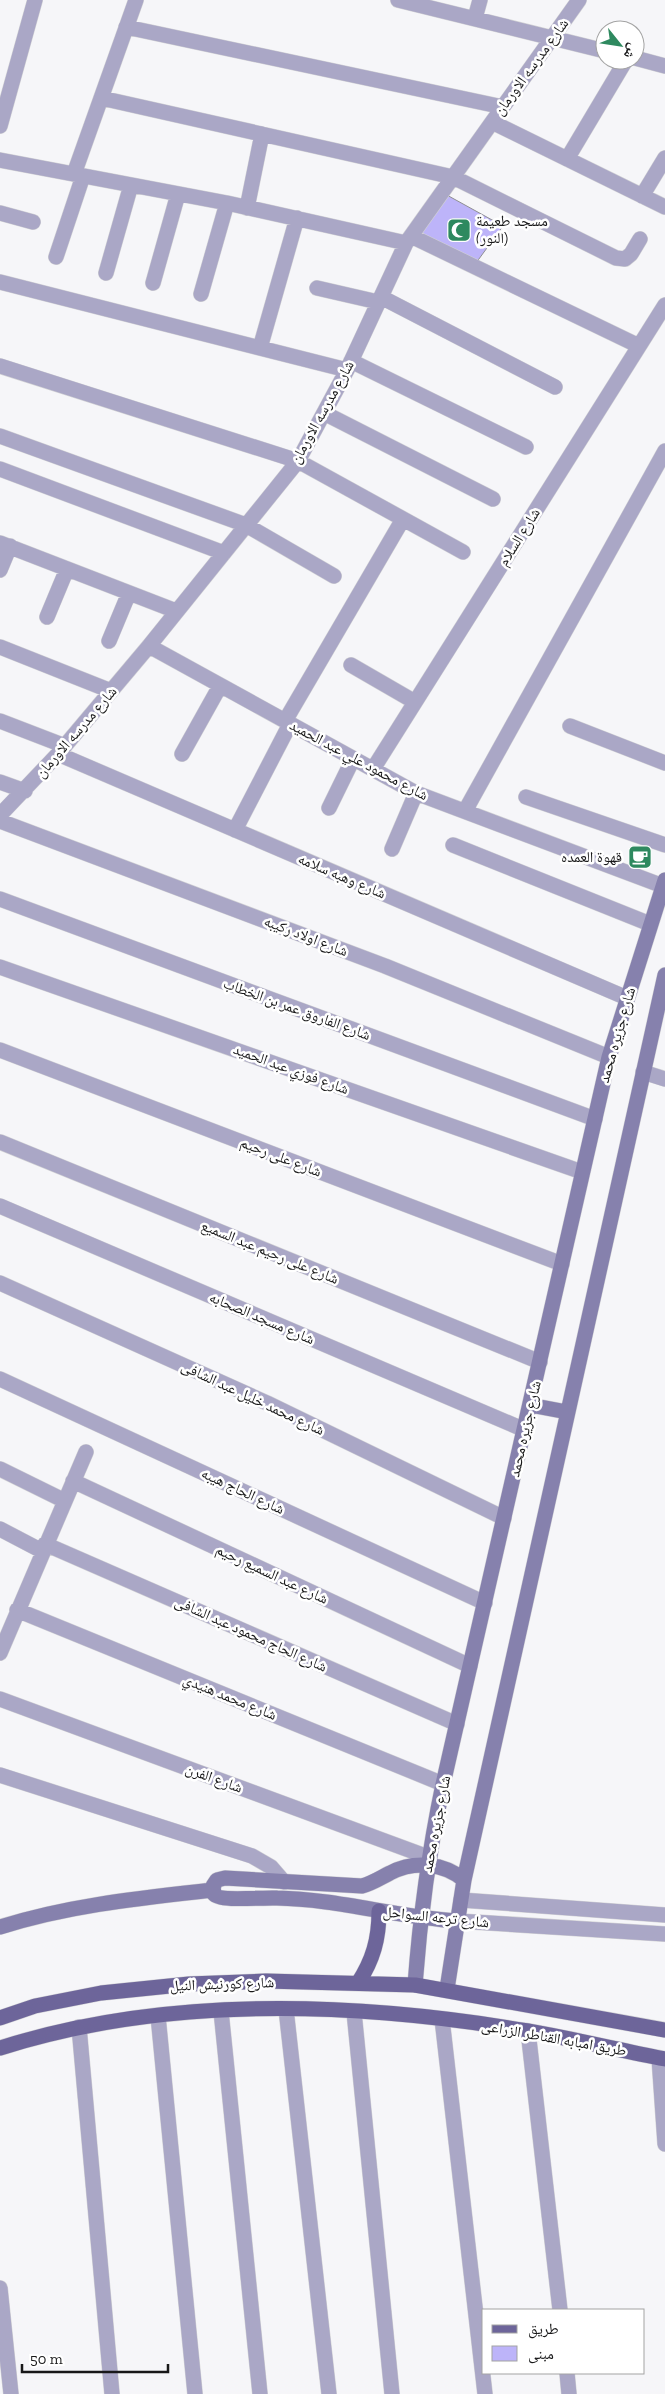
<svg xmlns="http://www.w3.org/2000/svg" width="665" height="2394" font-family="'Zilla Slab','Noto Naskh Arabic',serif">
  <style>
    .building { fill: #bdb4f9; stroke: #8f8f92 }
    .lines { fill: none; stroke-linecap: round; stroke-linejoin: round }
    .minor-casing { stroke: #d2d2d5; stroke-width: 16 }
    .secondary-casing { stroke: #d2d2d5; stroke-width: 16 }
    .primary-casing { stroke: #d2d2d5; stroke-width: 16 }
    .minor { stroke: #aaa7c6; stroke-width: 15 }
    .secondary { stroke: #8681ad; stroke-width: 15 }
    .primary { stroke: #6d659a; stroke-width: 15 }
    .labels { text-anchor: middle; stroke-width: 5; stroke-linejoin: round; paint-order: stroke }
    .street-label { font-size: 15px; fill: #181819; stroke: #fff }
    .poi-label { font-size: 15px; fill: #181819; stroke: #fff; text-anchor: start }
  </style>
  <rect width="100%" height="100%" fill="#f6f6f9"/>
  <path class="building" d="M 445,194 L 503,226 L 476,263 L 415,234 Z"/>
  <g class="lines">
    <g class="minor-casing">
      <path id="minor" d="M 398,0 L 605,51
        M 475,18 L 480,0
        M 126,27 L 503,107
        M 635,58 L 665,66
        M 101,98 L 453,177 L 616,258 L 625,259 L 631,254 L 640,239
        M 492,122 L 665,207
        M 0,126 L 35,0
        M 567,159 L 626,60
        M 0,160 L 227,203 L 406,243
        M 74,174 L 136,0
        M 642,196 L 665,158
        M 247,208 L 262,134
        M 0,213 L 33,222
        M 411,236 L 639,346
        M 56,257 L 83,176
        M 106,273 L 131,185
        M 0,282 L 347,370
        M 153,283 L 178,194
        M 317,288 L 378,302
        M 201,294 L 227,203
        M 381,297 L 555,387
        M 260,348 L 297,218
        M 351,361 L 526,447
        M 0,366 L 298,461 L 463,552
        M 324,413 L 493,499
        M 0,436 L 246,525 L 334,576
        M 0,469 L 224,553
        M 0,543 L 176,611
        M 0,570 L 10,546
        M 47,617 L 67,569
        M 109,641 L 129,593
        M 149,646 L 416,793 L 663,886
        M 0,647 L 111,691
        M 351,665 L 415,702
        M 0,721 L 65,746
        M 285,721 L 403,519
        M 570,726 L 665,763
        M 58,754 L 627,998
        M 182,754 L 220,686
        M 373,769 L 665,305
        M 0,782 L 25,791
        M 526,797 L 665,845
        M 329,808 L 353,759
        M 465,811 L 665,451
        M 0,815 L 58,754 L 149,646 L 298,461 L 347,370 L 406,243 L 579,0
        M 0,821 L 385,966 L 609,1057
        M 235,830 L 290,724
        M 453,845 L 650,924
        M 392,849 L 416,793
        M 0,899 L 595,1119
        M 0,967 L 582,1172
        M 0,1050 L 562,1264
        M 643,1072 L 665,1079
        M 0,1142 L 540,1362
        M 0,1206 L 525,1430
        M 0,1283 L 267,1403 L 504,1518
        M 0,1379 L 485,1603
        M 0,1469 L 65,1501
        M 73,1481 L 470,1666
        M 0,1529 L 42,1551
        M 45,1544 L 457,1724
        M 17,1610 L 443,1784
        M 0,1653 L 86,1452
        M 0,1699 L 428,1857
        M 0,1775 L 252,1856 L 271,1867 L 284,1882
        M 461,1900 L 665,1915
        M 458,1921 L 665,1934
        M 286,2009 L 329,2394
        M 221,2011 L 260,2394
        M 354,2012 L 392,2394
        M 158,2016 L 195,2394
        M 442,2019 L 485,2394
        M 79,2027 L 112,2394
        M 528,2031 L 560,2310
        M 659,2058 L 665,2144
        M 0,2288 L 11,2394
        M 567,2373 L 569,2394"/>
    </g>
    <g class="secondary-casing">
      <path id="secondary" d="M 530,1405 L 567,1412
        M 458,1921 C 397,1917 337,1899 277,1898 C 264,1897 220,1902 214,1894 L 213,1886 L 217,1880 L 225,1878 L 362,1886 C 373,1883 380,1878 390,1873 C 414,1860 444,1863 464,1880
        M 0,1927 C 69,1905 141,1898 213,1890
        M 415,1985 C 420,1917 429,1851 443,1784 L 609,1057 L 665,880
        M 447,1989 L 464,1880 L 665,975"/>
    </g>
    <g class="primary-casing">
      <path id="primary" d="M 358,1983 C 373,1960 379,1939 379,1911
        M 0,2018 L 35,2006 L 101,1993 L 189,1984 L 266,1981 L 415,1985 L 665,2030
        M 0,2048 C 168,1995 356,2002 528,2031 C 574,2039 619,2050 665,2059"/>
    </g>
    <use href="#minor" class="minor"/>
    <use href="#secondary" class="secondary"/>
    <use href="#primary" class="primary"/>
  </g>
  <defs>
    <g id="mosque-square" transform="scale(1.25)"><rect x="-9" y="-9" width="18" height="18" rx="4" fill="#2e895f" stroke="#fff"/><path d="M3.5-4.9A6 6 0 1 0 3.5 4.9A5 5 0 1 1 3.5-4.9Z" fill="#fff"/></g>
    <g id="cafe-square" transform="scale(1.25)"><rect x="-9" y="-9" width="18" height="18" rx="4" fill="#2e895f" stroke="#fff"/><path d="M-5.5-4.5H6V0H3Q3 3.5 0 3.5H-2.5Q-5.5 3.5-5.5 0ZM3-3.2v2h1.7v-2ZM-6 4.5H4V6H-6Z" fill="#fff"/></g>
  </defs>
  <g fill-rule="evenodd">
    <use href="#mosque-square" x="459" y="230"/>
    <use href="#cafe-square" x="640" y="857"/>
  </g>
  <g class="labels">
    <g class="street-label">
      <text transform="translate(531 67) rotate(-54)" y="5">شارع مدرسه الاورمان</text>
      <text transform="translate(322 412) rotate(-61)" y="5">شارع مدرسه الاورمان</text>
      <text transform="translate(519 537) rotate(-58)" y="5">شارع السلام</text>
      <text transform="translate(76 732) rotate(-49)" y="5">شارع مدرسه الاورمان</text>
      <text transform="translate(359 760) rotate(28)" y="5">شارع محمود علي عبد الحميد</text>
      <text transform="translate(342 876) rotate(23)" y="5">شارع وهبه سلامه</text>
      <text transform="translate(306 936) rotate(21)" y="5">شارع اولاد ركيبه</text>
      <text transform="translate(297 1009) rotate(20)" y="5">شارع الفاروق عمر بن الخطاب</text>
      <text transform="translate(617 1035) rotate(-74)" y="5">شارع جزيره محمد</text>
      <text transform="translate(291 1069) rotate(20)" y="5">شارع فوزي عبد الحميد</text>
      <text transform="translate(281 1157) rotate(21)" y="5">شارع على رحيم</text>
      <text transform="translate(270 1252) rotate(22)" y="5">شارع على رحيم عبد السميع</text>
      <text transform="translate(262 1318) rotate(23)" y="5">شارع مسجد الصحابه</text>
      <text transform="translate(253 1398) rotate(25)" y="5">شارع محمد خليل عبد الشافى</text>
      <text transform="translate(525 1429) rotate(-77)" y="5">شارع جزيره محمد</text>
      <text transform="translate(243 1491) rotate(25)" y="5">شارع الحاج هيبه</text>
      <text transform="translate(272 1574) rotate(25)" y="5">شارع عبد السميع رحيم</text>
      <text transform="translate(251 1634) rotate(24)" y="5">شارع الحاج محمود عبد الشافى</text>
      <text transform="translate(230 1697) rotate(22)" y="5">شارع محمد هنيدي</text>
      <text transform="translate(214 1778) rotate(20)" y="5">شارع الفرن</text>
      <text transform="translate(436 1824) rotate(-79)" y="5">شارع جزيره محمد</text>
      <text transform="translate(436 1917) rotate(6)" y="5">شارع ترعه السواحل</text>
      <text transform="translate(222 1984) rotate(-2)" y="5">شارع كورنيش النيل</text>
      <text transform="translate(554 2038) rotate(10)" y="5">طريق امبابه القناطر الزراعى</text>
    </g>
    <g class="poi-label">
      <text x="476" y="226">مسجد طعيمة<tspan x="476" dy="17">(النور)</tspan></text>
      <text x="622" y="862" text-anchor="end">قهوة العمده</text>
    </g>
  </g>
  <rect x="482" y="2309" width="162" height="65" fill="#ffffff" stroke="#a3a3a3"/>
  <rect x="492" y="2325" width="25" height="8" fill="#6d659a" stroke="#a3a3a3"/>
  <text x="528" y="2334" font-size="15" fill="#181819">طريق</text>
  <rect x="492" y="2346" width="25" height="15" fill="#bdb4f9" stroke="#a3a3a3"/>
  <text x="528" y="2359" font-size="15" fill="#181819">مبنى</text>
  <g transform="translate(620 45) rotate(120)"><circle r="24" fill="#ffffff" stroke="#a3a3a3"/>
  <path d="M0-4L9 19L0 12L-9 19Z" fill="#2e895f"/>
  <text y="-8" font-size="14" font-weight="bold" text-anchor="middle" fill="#181819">ش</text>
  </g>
  <path d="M22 2364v8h146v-8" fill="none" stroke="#181819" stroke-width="2.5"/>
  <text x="30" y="2364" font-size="15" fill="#181819" stroke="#ffffff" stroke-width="4" paint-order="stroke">50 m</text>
</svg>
